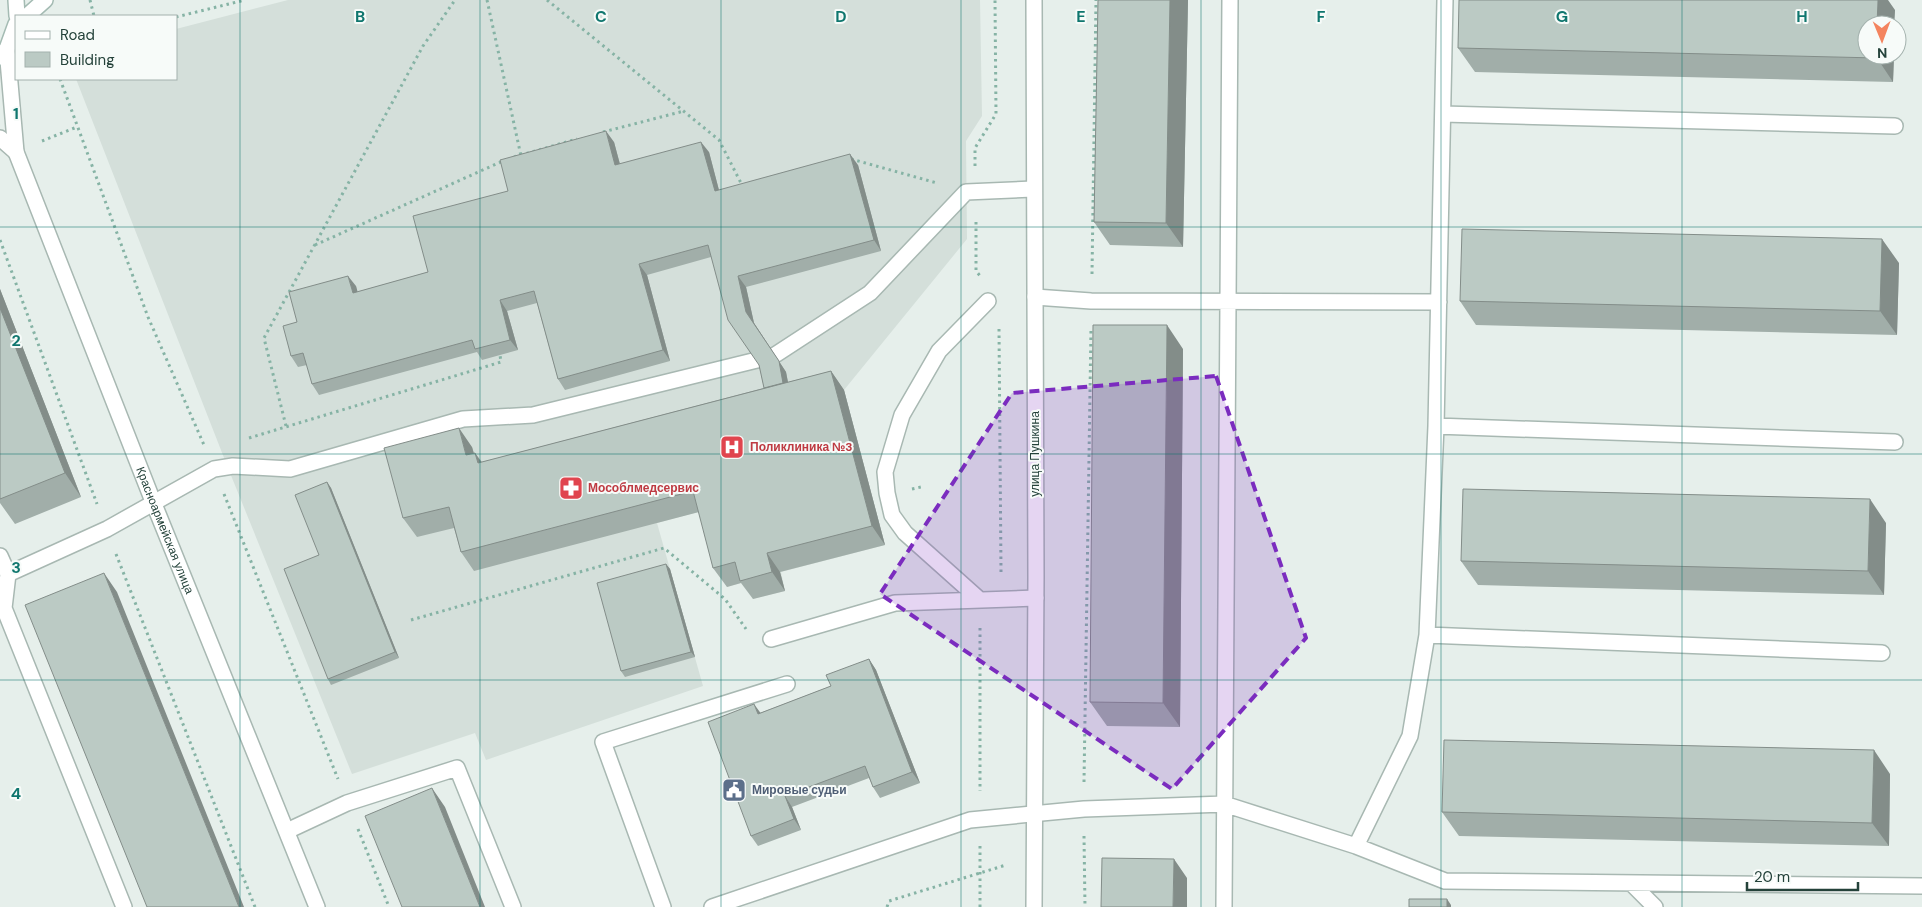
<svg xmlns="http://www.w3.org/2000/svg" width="1922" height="907" font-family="'DM Sans',sans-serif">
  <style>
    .built { fill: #d4dfda }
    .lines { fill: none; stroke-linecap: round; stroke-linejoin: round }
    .lane-casing { stroke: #a8b8b2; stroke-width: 18 }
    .street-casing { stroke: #a8b8b2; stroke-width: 18 }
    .secondary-casing { stroke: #a4bbb3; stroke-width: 18 }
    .path { stroke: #86b3a5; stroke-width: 3; stroke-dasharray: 2.5 4; stroke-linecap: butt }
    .lane { stroke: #fff; stroke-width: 15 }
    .street { stroke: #fff; stroke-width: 15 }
    .secondary { stroke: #fff; stroke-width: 15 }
    .wall { fill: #a1aea9 }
    .shaded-wall { fill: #838d89 }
    .building { fill: #bbcac4; stroke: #838d89 }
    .marked { fill: #7b2cbf; fill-opacity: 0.2; stroke: #7b2cbf; stroke-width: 4; stroke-dasharray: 10 6; stroke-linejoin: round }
    .grid { fill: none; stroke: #0f766e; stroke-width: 1; stroke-opacity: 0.55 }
    .labels { text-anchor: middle; stroke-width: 4; stroke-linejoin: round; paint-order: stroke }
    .health-label { font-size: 12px; font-weight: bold; fill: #be3a42; stroke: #f7fbf9; text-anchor: start }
    .street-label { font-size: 12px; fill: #24423a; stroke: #f7fbf9 }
    .service-label { font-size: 12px; font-weight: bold; fill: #4e5e75; stroke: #f7fbf9; text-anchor: start }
    .grid-label { font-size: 16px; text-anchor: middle; font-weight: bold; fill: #0f766e; stroke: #f7fbf9; stroke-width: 4; stroke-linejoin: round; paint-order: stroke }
  </style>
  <rect width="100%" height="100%" fill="#e6efeb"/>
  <path class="built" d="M 288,0 L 980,0 L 982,116 L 966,141 L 967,239 L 844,390 L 885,545 L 781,572 L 785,591 L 753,599 L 748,581 L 727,587 L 706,510 L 657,523 L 703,686 L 486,760 L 475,733 L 352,774 L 228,468 L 76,79 L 176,79 L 176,29 Z"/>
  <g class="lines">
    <g class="lane-casing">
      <path id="lane" d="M 1443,114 L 1895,126
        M 1035,297 L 1091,301 L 1439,302
        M 775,355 L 870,293 L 966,192 L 1033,189
        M 1436,426 L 1895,442
        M 0,556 L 8,574
        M 980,600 L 905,533 L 892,515 L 887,493 L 885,472 L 902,415 L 939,351 L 988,301
        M 1427,635 L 1882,653
        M 771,639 L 895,603 L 1036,598
        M 287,831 L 347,803 L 457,768 L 513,907
        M 1356,846 L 1410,736 L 1427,635 L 1436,426 L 1445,0
        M 1631,883 L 1655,907
        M 124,907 L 4,608 L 8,574 L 107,529 L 214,469 L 233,466 L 290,469 L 463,419 L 533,415 L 757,360
        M 663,907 L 603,742 L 787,684
        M 712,907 L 970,820 L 1084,809 L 1224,804 L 1356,846 L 1445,881 L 1922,886
        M 1224,907 L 1230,0"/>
    </g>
    <g class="street-casing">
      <g id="street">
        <path id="s1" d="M 7,49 L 16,152 L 154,504 L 317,907"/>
        <path d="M 0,138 L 16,152"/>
        <path d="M 1034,907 L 1036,577 L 1034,0"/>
      </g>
    </g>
    <g class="secondary-casing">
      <path id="secondary" d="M 16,0 L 17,16
        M 27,16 L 45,0
        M 0,57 L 7,49 L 16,24"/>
    </g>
    <path class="path" d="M 90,0 L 94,16
      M 487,0 L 521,156
      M 547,0 L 719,140 L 742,185
      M 176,17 L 245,0
      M 60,79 L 148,317 L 204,445
      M 603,132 L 684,111
      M 42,141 L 77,127
      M 514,157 L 577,139
      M 851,159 L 937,183
      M 975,166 L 975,148 L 996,114 L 995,0
      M 976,222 L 976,271 L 981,277
      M 0,240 L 97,504
      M 315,245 L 503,161
      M 1092,274 L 1096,0
      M 999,329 L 1001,572
      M 286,426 L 264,338 L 423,46 L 455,0
      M 249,438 L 501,362 L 500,355
      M 912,489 L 921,487
      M 224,494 L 338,779
      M 116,554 L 255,907
      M 411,620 L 664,548 L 725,599 L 746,629
      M 980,628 L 980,791
      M 1084,782 L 1091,328
      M 358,829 L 389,907
      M 1084,836 L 1085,907
      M 887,907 L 889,901 L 1006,865
      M 980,907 L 980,845"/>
    <use href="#lane" class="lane"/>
    <use href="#street" class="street"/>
    <use href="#secondary" class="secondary"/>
  </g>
  <path class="wall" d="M 1098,0 L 1188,0 L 1183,247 L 1110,245 L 1094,222 Z
    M 1895,10 L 1894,25 L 1867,25 L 1867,55 L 1894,55 L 1893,82 L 1475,72 L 1458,48 Z
    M 614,142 L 620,164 L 709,152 L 719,190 L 858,165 L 881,251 L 746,287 L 754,323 L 786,372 L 788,382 L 831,371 L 844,390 L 885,545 L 780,572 L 785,591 L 753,599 L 741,583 L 727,587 L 713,568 L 699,512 L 474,571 L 461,552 L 454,528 L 417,537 L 403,518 L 472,447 L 474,453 L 475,453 L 482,462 L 764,388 L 759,365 L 711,257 L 647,275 L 670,361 L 565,390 L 558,379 L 537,303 L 507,311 L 518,350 L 482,360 L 477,352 L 319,395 L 312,384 L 307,365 L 298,367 L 291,356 L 356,286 L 357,292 L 428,272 L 508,191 Z
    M 1899,263 L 1897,335 L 1476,325 L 1460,301 Z
    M 0,289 L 81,497 L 15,524 L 0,503 Z
    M 1183,349 L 1180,727 L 1107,726 L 1090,702 Z
    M 327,482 L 331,488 L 399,658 L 331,685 L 328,679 L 319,555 Z
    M 1886,523 L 1884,595 L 1478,585 L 1461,561 Z
    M 666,564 L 670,569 L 695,657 L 625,677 L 621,671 Z
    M 869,659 L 876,670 L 920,783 L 880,798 L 873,787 L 869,778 L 792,807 L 801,830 L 758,846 L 751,836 L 760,713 L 831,686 Z
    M 1890,774 L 1889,846 L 1459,836 L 1442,812 Z"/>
  <path class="shaded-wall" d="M 1170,0 L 1188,0 L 1183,247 L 1166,223 Z
    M 1878,0 L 1888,0 L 1895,10 L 1894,25 L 1877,25 Z
    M 1877,55 L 1894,55 L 1893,82 L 1877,58 Z
    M 606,131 L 614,142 L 623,176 L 615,165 Z
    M 701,142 L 709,152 L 722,202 L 715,191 Z
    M 850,154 L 858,165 L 881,251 L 874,240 Z
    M 1882,239 L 1899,263 L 1897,335 L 1880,311 Z
    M 639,264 L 647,275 L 670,361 L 663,350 Z
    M 348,276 L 356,286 L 361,304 L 353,293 Z
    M 738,276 L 746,287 L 754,323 L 786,372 L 792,404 L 746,312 Z
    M 0,289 L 81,497 L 65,473 L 0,308 Z
    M 500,300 L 507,311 L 518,350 L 510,340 Z
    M 1167,325 L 1183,349 L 1180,727 L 1163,703 Z
    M 831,371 L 844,390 L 885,545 L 872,526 Z
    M 459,428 L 472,447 L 479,474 L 466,455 Z
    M 475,453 L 488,472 L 478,463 Z
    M 327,482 L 331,488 L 399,658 L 395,652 Z
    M 1870,499 L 1886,523 L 1884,595 L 1868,571 Z
    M 767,553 L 780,572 L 785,591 L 772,572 Z
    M 666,564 L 670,569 L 695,657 L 691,652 Z
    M 104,573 L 117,592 L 244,907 L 239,907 Z
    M 869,659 L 876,670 L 920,783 L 912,772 Z
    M 754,704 L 762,715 L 758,714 Z
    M 1874,750 L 1890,774 L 1889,846 L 1872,823 Z
    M 432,788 L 445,807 L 485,907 L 480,907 Z
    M 785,796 L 792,807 L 801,830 L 794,819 Z
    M 1174,859 L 1187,878 L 1187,907 L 1173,907 Z
    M 1447,899 L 1451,905 L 1451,907 L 1447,907 Z"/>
  <path class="building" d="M 1098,0 L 1170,0 L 1166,223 L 1094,222 Z
    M 1459,0 L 1878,0 L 1877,25 L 1867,25 L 1867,55 L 1877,55 L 1877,58 L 1458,48 Z
    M 606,131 L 615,165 L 701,142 L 715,191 L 850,154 L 874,240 L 738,276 L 746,312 L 779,361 L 783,383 L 764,388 L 759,365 L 728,320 L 708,245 L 639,264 L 663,350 L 558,379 L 534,291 L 500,300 L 510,340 L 475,349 L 472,340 L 312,384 L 303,353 L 291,356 L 283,326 L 297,322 L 289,292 L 348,276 L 353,293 L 428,272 L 413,216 L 508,191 L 500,160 Z
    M 1462,229 L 1882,239 L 1880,311 L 1460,301 Z
    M 0,308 L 65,473 L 0,499 Z
    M 1093,325 L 1167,325 L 1163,703 L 1090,702 Z
    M 831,371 L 872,526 L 767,553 L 772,572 L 740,581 L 735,562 L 713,568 L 693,491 L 461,552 L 449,507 L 403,518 L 384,448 L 459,428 L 466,455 L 475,453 L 478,463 Z
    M 327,482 L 395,652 L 328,679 L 284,569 L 319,555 L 295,495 Z
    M 1463,489 L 1870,499 L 1868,571 L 1461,561 Z
    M 666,564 L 691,652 L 621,671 L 597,583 Z
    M 104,573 L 239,907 L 147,907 L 25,605 Z
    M 869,659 L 912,772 L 873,787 L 865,766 L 785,796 L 794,819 L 751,836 L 708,722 L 754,704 L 758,714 L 831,686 L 826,675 Z
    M 1444,740 L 1874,750 L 1872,823 L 1442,812 Z
    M 432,788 L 480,907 L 402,907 L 365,816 Z
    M 1102,858 L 1174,859 L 1173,907 L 1101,907 Z
    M 1409,899 L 1447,899 L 1447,907 L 1409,907 Z"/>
  <path class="marked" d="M 1216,376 L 1306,638 L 1172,789 L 880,594 L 1012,393 Z"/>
  <path class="grid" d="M 240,0 L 240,907M 480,0 L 480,907M 721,0 L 721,907M 961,0 L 961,907M 1201,0 L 1201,907M 1441,0 L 1441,907M 1682,0 L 1682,907M 0,227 L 1922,227M 0,454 L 1922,454M 0,680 L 1922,680"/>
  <defs>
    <g id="hospital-square" transform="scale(1.25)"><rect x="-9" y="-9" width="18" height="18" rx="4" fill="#e0444e" stroke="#f7fbf9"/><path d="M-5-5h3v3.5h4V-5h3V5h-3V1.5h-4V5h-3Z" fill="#fff"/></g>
    <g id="pharmacy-square" transform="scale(1.25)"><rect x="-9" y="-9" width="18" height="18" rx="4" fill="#e0444e" stroke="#f7fbf9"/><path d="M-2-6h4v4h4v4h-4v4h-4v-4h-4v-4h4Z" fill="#fff"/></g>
    <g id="civic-square" transform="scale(1.25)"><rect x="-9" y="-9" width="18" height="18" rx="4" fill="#5c6f8a" stroke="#f7fbf9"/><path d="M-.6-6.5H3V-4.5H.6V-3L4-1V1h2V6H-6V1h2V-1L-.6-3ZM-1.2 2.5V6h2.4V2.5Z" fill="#fff"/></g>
  </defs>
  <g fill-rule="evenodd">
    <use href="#hospital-square" x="732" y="447"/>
    <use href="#pharmacy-square" x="571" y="488"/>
    <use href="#civic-square" x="734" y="790"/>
  </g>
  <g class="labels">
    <g class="health-label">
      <text x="750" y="451">Поликлиника №3</text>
      <text x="588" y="492">Мособлмедсервис</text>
    </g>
    <g class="street-label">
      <text transform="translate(1035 454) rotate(-90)" y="4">улица Пушкина</text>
      <text dy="4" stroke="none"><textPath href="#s1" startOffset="510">Красноармейская улица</textPath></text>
    </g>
    <g class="service-label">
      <text x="752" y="794">Мировые судьи</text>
    </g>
  </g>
  <g class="grid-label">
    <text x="360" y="22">B</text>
    <text x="601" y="22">C</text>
    <text x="841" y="22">D</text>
    <text x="1081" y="22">E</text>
    <text x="1321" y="22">F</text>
    <text x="1562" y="22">G</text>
    <text x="1802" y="22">H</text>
    <text x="16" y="119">1</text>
    <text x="16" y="346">2</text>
    <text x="16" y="573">3</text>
    <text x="16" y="799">4</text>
  </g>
  <rect x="15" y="15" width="162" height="65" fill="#f7fbf9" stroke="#a3b1ad"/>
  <rect x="25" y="31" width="25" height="8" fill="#ffffff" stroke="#a3b1ad"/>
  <text x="60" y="40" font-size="15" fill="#24423a">Road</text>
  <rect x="25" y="52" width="25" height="15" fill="#bbcac4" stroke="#a3b1ad"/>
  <text x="60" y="65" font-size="15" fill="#24423a">Building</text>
  <g transform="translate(1882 40) rotate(179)"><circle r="24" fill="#f7fbf9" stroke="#a3b1ad"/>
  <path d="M0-4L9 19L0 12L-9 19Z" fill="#f4845f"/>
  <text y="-8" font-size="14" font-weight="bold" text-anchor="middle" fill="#24423a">N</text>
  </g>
  <path d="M1747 882v8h111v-8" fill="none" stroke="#24423a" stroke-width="2.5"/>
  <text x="1754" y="882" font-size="15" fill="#24423a" stroke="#f7fbf9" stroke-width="4" paint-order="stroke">20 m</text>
</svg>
